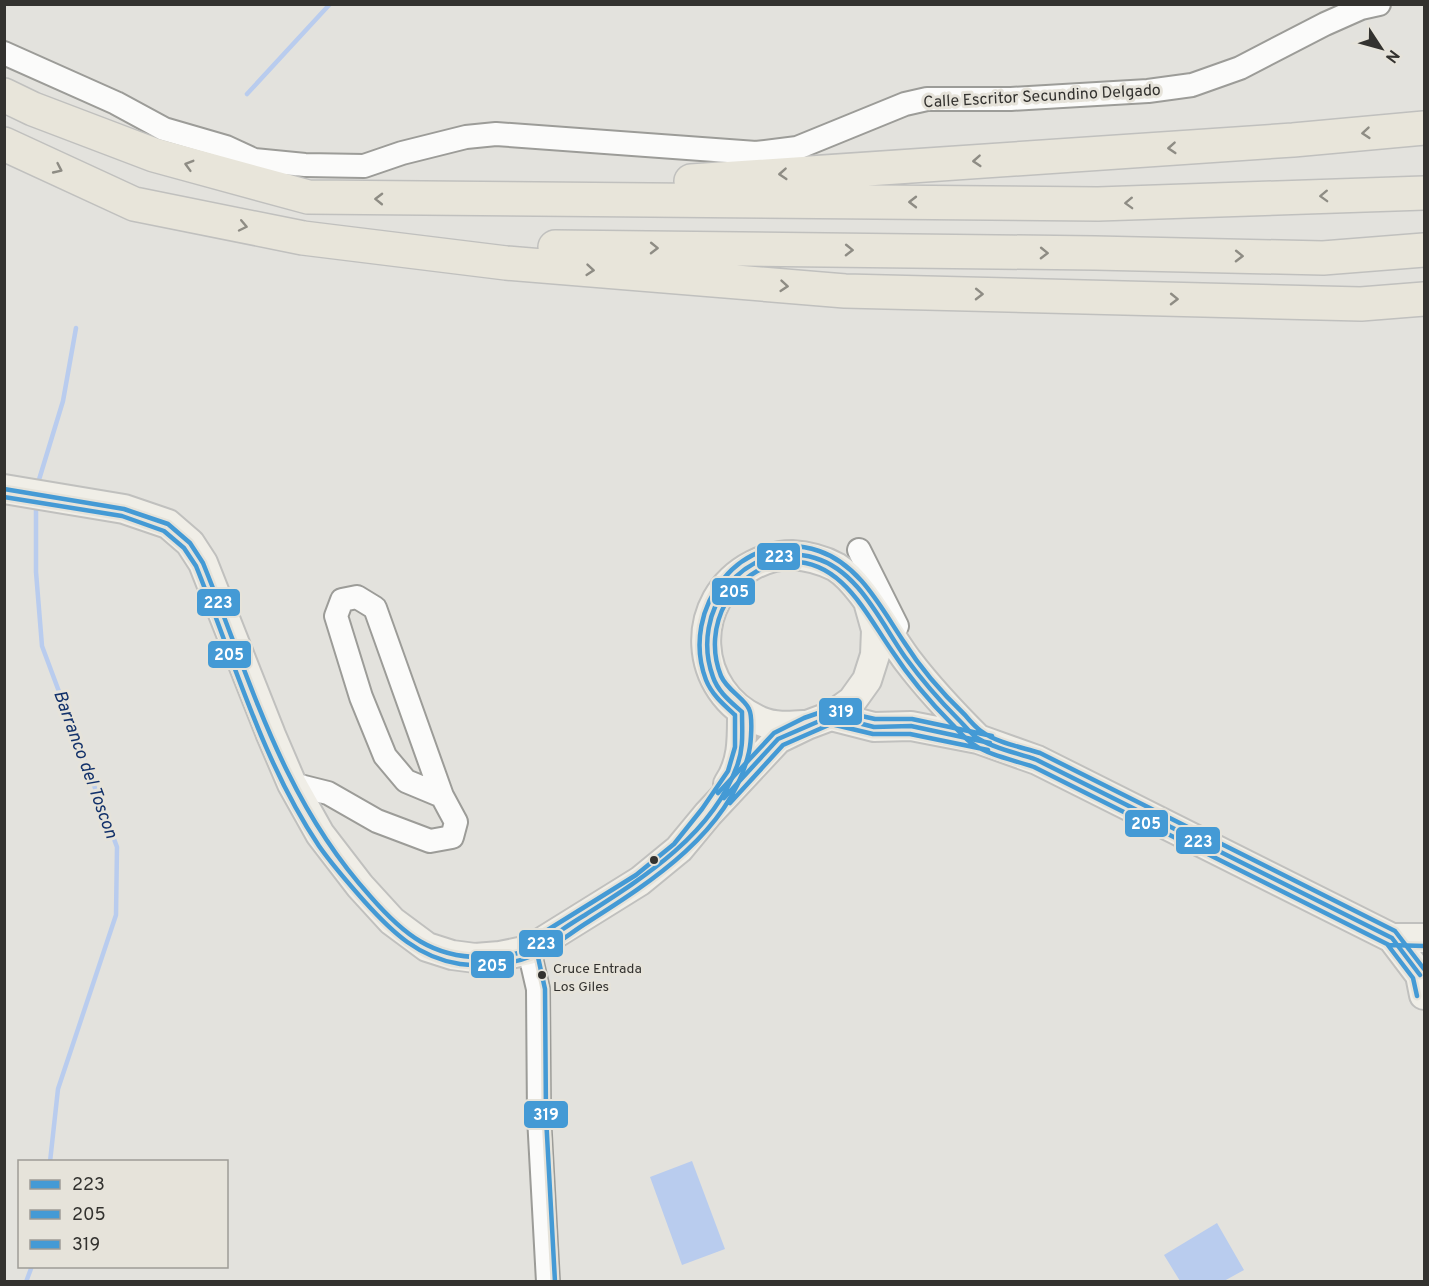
<svg xmlns="http://www.w3.org/2000/svg" width="1429" height="1286" font-family="Overpass,sans-serif">
  <style>
    .water { fill: #b9ccee }
    .lines { fill: none; stroke-linecap: round; stroke-linejoin: round }
    .stream { stroke: #b9ccee; stroke-width: 4.5 }
    .minor-casing { stroke: #9c9c98; stroke-width: 26 }
    .major-casing { stroke: #c0c0be; stroke-width: 32 }
    .highway-casing { stroke: #c0c0be; stroke-width: 36 }
    .minor { stroke: #fbfbfa; stroke-width: 22 }
    .major { stroke: #f0eee7; stroke-width: 28 }
    .highway { stroke: #e8e5da; stroke-width: 33 }
    .bus-1-casing { stroke: #e6e3da; stroke-width: 9 }
    .bus-2-casing { stroke: #e6e3da; stroke-width: 9 }
    .bus-3-casing { stroke: #e6e3da; stroke-width: 9 }
    .bus-1 { stroke: #449ad5; stroke-width: 4.5 }
    .bus-2 { stroke: #449ad5; stroke-width: 4.5 }
    .bus-3 { stroke: #449ad5; stroke-width: 4.5 }
    .oneway { stroke: #8e8c84 }
    .bus-dot { fill: #33322f; stroke: #e6e3da; stroke-width: 2 }
    .labels { text-anchor: middle; stroke-width: 6; stroke-linejoin: round; paint-order: stroke }
    .bus-label { font-size: 14px; fill: #33322f; stroke: #e6e3da; text-anchor: start }
    .street-label { font-size: 16px; fill: #33322f; stroke: #e6e3da }
    .water-label { font-size: 18px; font-style: italic; fill: #12316a; stroke: #e6e3da }
    .line-badge { stroke: #e6e3da; stroke-width: 2 }
    .badge-label { font-size: 16px; text-anchor: middle; font-weight: bold; fill: #fff }
  </style>
  <rect width="100%" height="100%" fill="#e3e2dd"/>
  <path class="water" d="M 692,1161 L 725,1249 L 682,1265 L 650,1177 Z
    M 1217,1223 L 1244,1270 L 1224,1281 L 1180,1281 L 1164,1255 Z"/>
  <g class="lines">
    <path class="stream" d="M 247,94 L 330,4
      M 38,483 L 63,401 L 76,328
      M 36,505 L 36,572 L 42,646 L 117,847 L 116,915 L 58,1089 L 50,1162
      M 26,1282 L 32,1266"/>
    <g class="minor-casing">
      <path id="minor" d="M 4,53 L 116,103 L 164,129 L 226,147 L 254,160 L 305,165 L 364,166 L 402,153 L 466,137 L 496,134 L 756,153 L 797,148 L 905,104 L 927,99 L 1011,99 L 1148,91 L 1192,85 L 1240,68 L 1325,24 L 1361,8 L 1379,4
        M 859,550 L 897,626
        M 292,784 L 328,793 L 377,821 L 430,841 L 452,837 L 456,822 L 442,796 L 375,608 L 357,597 L 342,600 L 336,616 L 361,697 L 385,756 L 406,781 L 442,796
        M 529,950 L 538,989 L 539,1117 L 548,1282"/>
    </g>
    <g class="major-casing">
      <path id="major" d="M 4,489 L 124,509 L 168,524 L 190,543 L 203,563 L 271,735 L 292,784 L 320,834 L 360,886 L 392,921 L 427,947 L 452,955 L 475,958 L 500,956 L 529,950 L 640,881 L 679,849 L 708,814 L 778,739 L 807,725 L 831,716 L 852,701 L 867,680 L 875,655 L 876,630 L 869,605
        M 831,716 L 874,727 L 911,726 L 978,739 L 1037,760 L 1392,938 L 1420,975 L 1424,995
        M 804,725 C 789,726 774,727 760,721 C 692,692 687,599 753,565 C 765,559 778,555 792,555 C 807,556 823,560 836,567 C 862,583 888,635 908,661 C 930,690 952,713 978,739
        M 728,784 C 743,762 742,738 742,712
        M 1392,938 L 1424,938"/>
    </g>
    <g class="highway-casing">
      <path id="highway" d="M 4,95 L 33,109 L 154,155 L 308,197 L 1098,204 L 1424,193
        M 4,144 L 134,204 L 303,238 L 506,263 L 845,291 L 1361,304 L 1424,299
        M 691,181 L 1293,140 L 1424,128
        M 555,247 L 1095,253 L 1323,258 L 1424,250"/>
    </g>
    <use href="#minor" class="minor"/>
    <use href="#major" class="major"/>
    <use href="#highway" class="highway"/>
    <g class="bus-1-casing">
      <path id="bus-1" d="M 4,489 L 124,509 L 168,524 L 190,543 L 203,563 C 251,681 282,799 370,896 C 403,934 433,959 486,957 C 502,957 520,954 535,947 C 552,937 568,925 585,915 C 643,878 712,835 737,766 C 744,748 742,731 742,712 C 731,702 718,692 713,677 C 689,612 743,537 815,558 C 859,571 881,623 905,657 C 921,679 939,700 958,719 C 964,725 970,733 977,738 C 995,749 1018,753 1037,760 L 1392,938 L 1420,975
        M 724,798 L 778,739 L 831,716 L 874,727 L 911,726 L 990,743"/>
    </g>
    <g class="bus-2-casing">
      <path id="bus-2" d="M 4,497 L 122,516 L 164,531 L 184,548 L 196,566 C 234,660 262,761 319,846 C 333,866 349,884 365,902 C 392,932 419,958 460,964 C 484,967 510,965 532,956 C 552,949 570,933 588,922 C 651,882 731,831 749,752 C 751,743 753,717 749,709 C 744,698 727,690 721,676 C 701,627 732,567 787,562 C 841,558 866,614 892,651 C 909,677 930,702 952,724 C 959,731 965,739 973,744 C 990,756 1014,760 1034,767 L 1389,945 L 1424,946
        M 730,803 L 783,745 L 831,724 L 873,734 L 910,734 L 988,750
        M 1357,929 L 1387,944 L 1413,978 L 1417,996"/>
    </g>
    <g class="bus-3-casing">
      <path id="bus-3" d="M 718,793 L 774,733 L 804,718 L 830,709 L 875,719 L 912,719 L 992,736
        M 525,944 L 636,875 L 674,844 L 702,809 L 728,771 L 735,747 L 735,715 C 724,705 712,695 706,680 C 679,609 741,525 819,551 C 860,565 881,608 904,642 C 921,669 942,693 965,715 C 970,721 975,727 981,731 C 997,743 1021,747 1040,753 L 1395,931 L 1424,969
        M 536,948 L 545,989 L 546,1117 L 555,1282"/>
    </g>
    <use href="#bus-1" class="bus-1"/>
    <use href="#bus-2" class="bus-2"/>
    <use href="#bus-3" class="bus-3"/>
  </g>
  <defs><path id="oneway-chevron" d="M-2-3.5L2.5 0L-2 3.5" fill="none" stroke-width="1.6" stroke-linecap="round" stroke-linejoin="round" transform="scale(1.5)"/></defs>
  <g class="oneway">
    <use href="#oneway-chevron" transform="translate(1366 133) rotate(175)"/>
    <use href="#oneway-chevron" transform="translate(1172 148) rotate(176)"/>
    <use href="#oneway-chevron" transform="translate(977 161) rotate(176)"/>
    <use href="#oneway-chevron" transform="translate(189 165) rotate(-164)"/>
    <use href="#oneway-chevron" transform="translate(58 169) rotate(25)"/>
    <use href="#oneway-chevron" transform="translate(783 174) rotate(176)"/>
    <use href="#oneway-chevron" transform="translate(1324 196) rotate(178)"/>
    <use href="#oneway-chevron" transform="translate(379 199) rotate(-179)"/>
    <use href="#oneway-chevron" transform="translate(913 202) rotate(-180)"/>
    <use href="#oneway-chevron" transform="translate(1129 203) rotate(178)"/>
    <use href="#oneway-chevron" transform="translate(243 226) rotate(12)"/>
    <use href="#oneway-chevron" transform="translate(654 248) rotate(1)"/>
    <use href="#oneway-chevron" transform="translate(849 250) rotate(1)"/>
    <use href="#oneway-chevron" transform="translate(1044 253) rotate(1)"/>
    <use href="#oneway-chevron" transform="translate(1239 256) rotate(1)"/>
    <use href="#oneway-chevron" transform="translate(590 270) rotate(5)"/>
    <use href="#oneway-chevron" transform="translate(784 286) rotate(5)"/>
    <use href="#oneway-chevron" transform="translate(979 294) rotate(1)"/>
    <use href="#oneway-chevron" transform="translate(1174 299) rotate(1)"/>
  </g>
  <g class="bus-dot">
    <circle cx="654" cy="860" r="5"/>
    <circle cx="542" cy="975" r="5"/>
  </g>
  <g class="labels">
    <g class="bus-label">
      <text x="553" y="973">Cruce Entrada<tspan x="553" dy="18">Los Giles</tspan></text>
    </g>
    <g class="street-label">
      <text transform="translate(1042 95) rotate(-3)" y="6">Calle Escritor Secundino Delgado</text>
    </g>
    <g class="water-label">
      <text transform="translate(86 764) rotate(70)" y="6">Barranco del Toscon</text>
    </g>
  </g>
  <g class="line-badge">
    <rect x="756" y="542" width="45" height="29" rx="6" fill="#449ad5"/>
    <rect x="711" y="577" width="45" height="29" rx="6" fill="#449ad5"/>
    <rect x="196" y="588" width="45" height="29" rx="6" fill="#449ad5"/>
    <rect x="207" y="640" width="45" height="29" rx="6" fill="#449ad5"/>
    <rect x="818" y="697" width="45" height="29" rx="6" fill="#449ad5"/>
    <rect x="1124" y="809" width="45" height="29" rx="6" fill="#449ad5"/>
    <rect x="1175" y="826" width="46" height="29" rx="6" fill="#449ad5"/>
    <rect x="518" y="929" width="46" height="29" rx="6" fill="#449ad5"/>
    <rect x="470" y="950" width="45" height="29" rx="6" fill="#449ad5"/>
    <rect x="523" y="1100" width="46" height="29" rx="6" fill="#449ad5"/>
  </g>
  <g class="badge-label">
    <text x="779" y="562">223</text>
    <text x="734" y="597">205</text>
    <text x="218" y="608">223</text>
    <text x="229" y="660">205</text>
    <text x="841" y="717">319</text>
    <text x="1146" y="829">205</text>
    <text x="1198" y="847">223</text>
    <text x="541" y="949">223</text>
    <text x="492" y="971">205</text>
    <text x="546" y="1120">319</text>
  </g>
  <rect width="1429" height="1286" fill="none" stroke="#33322f" stroke-width="12"/>
  <rect x="18" y="1160" width="210" height="108" fill="#e6e3da" stroke="#9e9c96" stroke-width="1.5"/>
  <rect x="30" y="1180" width="30" height="9" fill="#449ad5" stroke="#9e9c96" stroke-width="1.5"/>
  <text x="72" y="1190" font-size="18" fill="#33322f">223</text>
  <rect x="30" y="1210" width="30" height="9" fill="#449ad5" stroke="#9e9c96" stroke-width="1.5"/>
  <text x="72" y="1220" font-size="18" fill="#33322f">205</text>
  <rect x="30" y="1240" width="30" height="9" fill="#449ad5" stroke="#9e9c96" stroke-width="1.5"/>
  <text x="72" y="1250" font-size="18" fill="#33322f">319</text>
  <g transform="translate(1381 48) rotate(126)" stroke="#e6e3da" stroke-width="4.5" paint-order="stroke">
  <path d="M0-4.5L10 22L0 15L-10 22Z" fill="#33322f"/>
  <text y="-9" font-size="16" font-weight="bold" text-anchor="middle" fill="#33322f">N</text>
  </g>
</svg>
